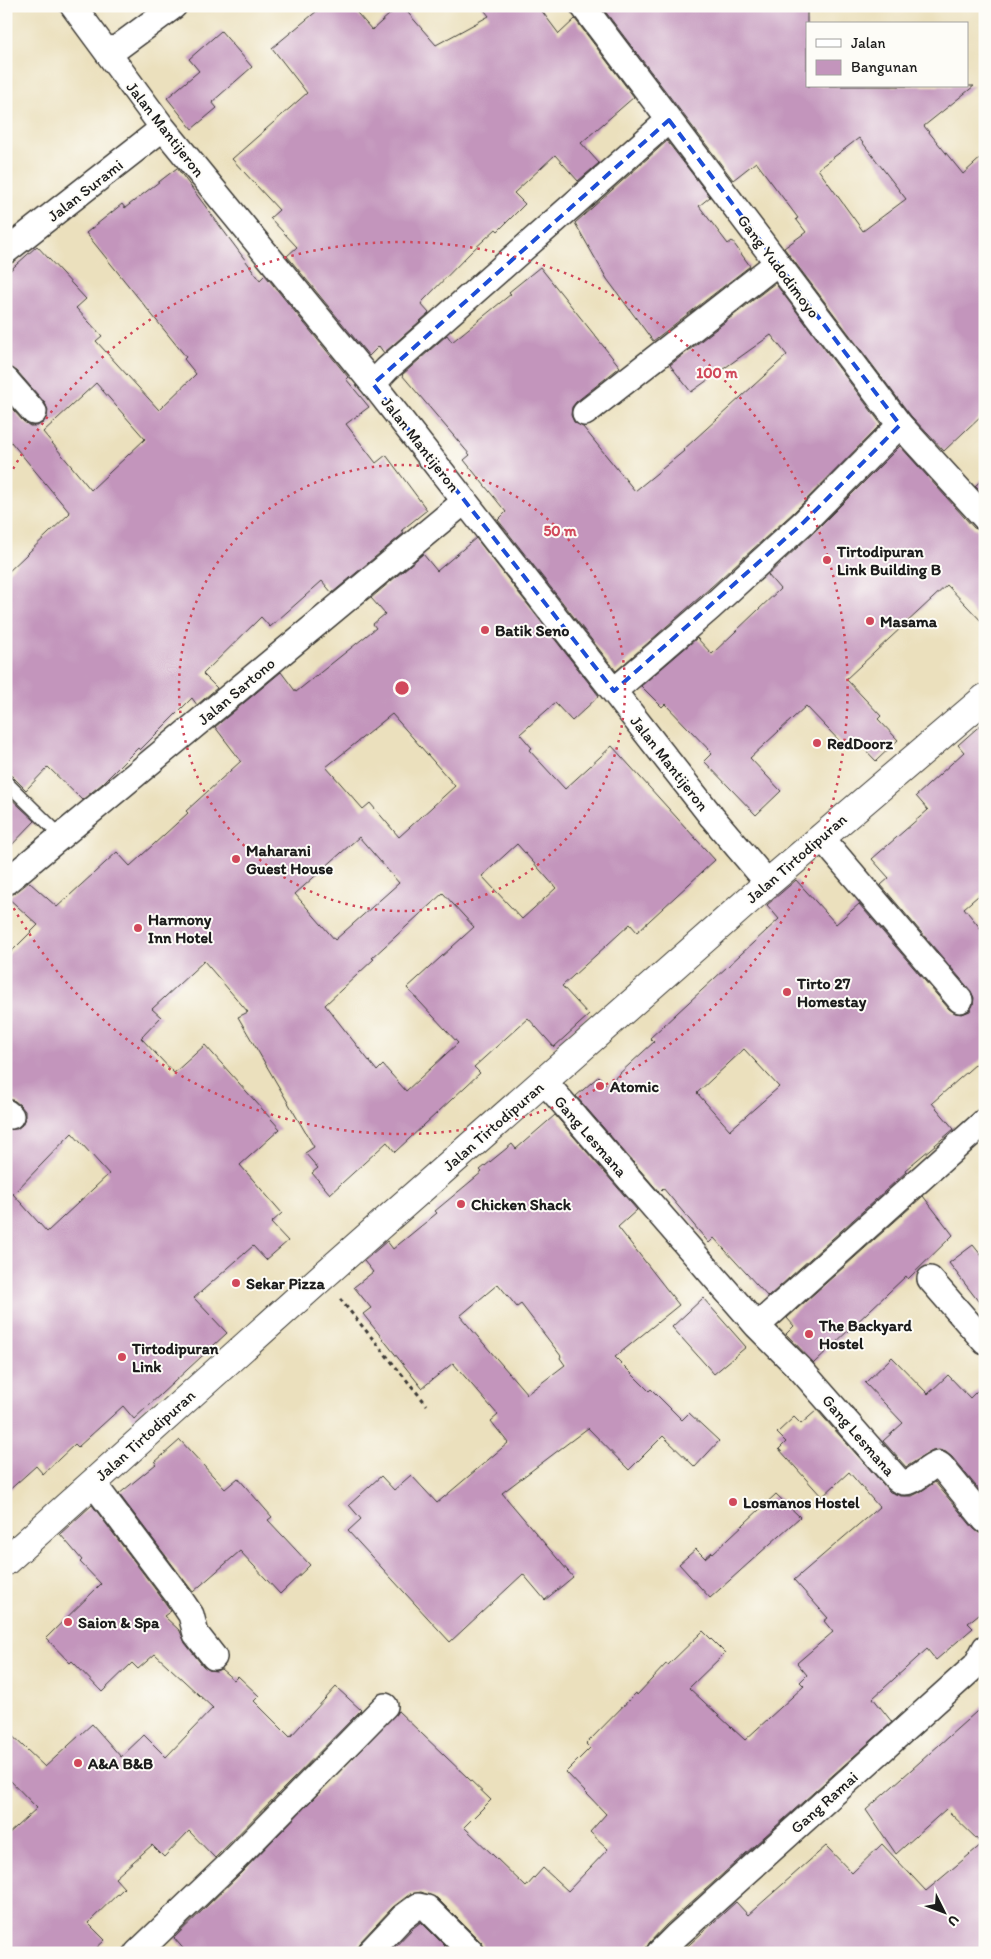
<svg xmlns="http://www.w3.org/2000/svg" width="991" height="1959" font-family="Itim,sans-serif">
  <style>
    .building { fill: #c395bc; fill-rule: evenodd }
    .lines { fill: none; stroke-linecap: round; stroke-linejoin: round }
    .lane-casing { stroke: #3b3934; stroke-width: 15 }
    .street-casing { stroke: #3b3934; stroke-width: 28 }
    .secondary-casing { stroke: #3b3934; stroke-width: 30 }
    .path { stroke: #3b3934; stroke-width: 3; stroke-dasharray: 4 4; stroke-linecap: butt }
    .lane { stroke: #fff; stroke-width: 12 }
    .street { stroke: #fff; stroke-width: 25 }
    .secondary { stroke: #fff; stroke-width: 28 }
    .marked { fill: none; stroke: #1d4ed8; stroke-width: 4; stroke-dasharray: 10 6; stroke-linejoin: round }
    .ring { fill: none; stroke: #d1495b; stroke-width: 2.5; stroke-dasharray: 2.5 5 }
    .poi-dot { fill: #d1495b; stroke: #fdfcf7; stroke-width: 2 }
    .labels { text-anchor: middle; stroke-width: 4; stroke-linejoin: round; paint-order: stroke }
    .street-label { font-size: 16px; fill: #1c1c1c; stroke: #fdfcf7 }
    .poi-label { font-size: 16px; font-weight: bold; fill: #1c1c1c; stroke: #fdfcf7; text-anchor: start }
    .centre { fill: #d1495b; stroke: #fdfcf7; stroke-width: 2.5 }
    .ring-label { font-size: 15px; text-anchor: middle; font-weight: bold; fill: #d1495b; stroke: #fdfcf7; stroke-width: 4; stroke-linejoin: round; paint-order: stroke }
  </style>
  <rect width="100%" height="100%" fill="#fdfcf7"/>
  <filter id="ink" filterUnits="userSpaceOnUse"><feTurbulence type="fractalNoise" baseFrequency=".02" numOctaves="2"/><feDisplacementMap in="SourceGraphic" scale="10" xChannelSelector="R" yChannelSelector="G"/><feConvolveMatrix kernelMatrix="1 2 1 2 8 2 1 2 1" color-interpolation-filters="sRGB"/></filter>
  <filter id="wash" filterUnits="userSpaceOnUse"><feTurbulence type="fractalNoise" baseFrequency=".0096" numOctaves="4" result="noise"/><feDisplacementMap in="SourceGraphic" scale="20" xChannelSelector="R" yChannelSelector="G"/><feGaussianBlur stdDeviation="1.12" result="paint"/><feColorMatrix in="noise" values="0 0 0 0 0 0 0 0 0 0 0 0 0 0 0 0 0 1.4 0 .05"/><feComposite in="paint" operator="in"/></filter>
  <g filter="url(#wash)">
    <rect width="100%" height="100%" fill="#ebe0bd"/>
    <g id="blocks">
      <path class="building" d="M 323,6 L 351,6 L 372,30 L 399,6 L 402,6 L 436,45 L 489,16 L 481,6 L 538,6 L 559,34 L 575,19 L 634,97 L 581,143 L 599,163 L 578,181 L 555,155 L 514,193 L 525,204 L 498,231 L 496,229 L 472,251 L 423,301 L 421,304 L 429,313 L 384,353 L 379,346 L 369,356 L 287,256 L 297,247 L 270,218 L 279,210 L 232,159 L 307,93 L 272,48 Z
        M 601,6 L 807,6 L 807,86 L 974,86 L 924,126 L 963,174 L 985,154 L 985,412 L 944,451 L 911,416 L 784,248 L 806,232 L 796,219 L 798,218 L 756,162 L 733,180 ZM 859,138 L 906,199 L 863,231 L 818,169 Z
        M 221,31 L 252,67 L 212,102 L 217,108 L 192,129 L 167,98 L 199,71 L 189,59 Z
        M 667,141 L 710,197 L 699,206 L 728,244 L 732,241 L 750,266 L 653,341 L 607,279 L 575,223 Z
        M 177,168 L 260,280 L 265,275 L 348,377 L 346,379 L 369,407 L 346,424 L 376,463 L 386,455 L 427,510 L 402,530 L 404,533 L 332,593 L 322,581 L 270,627 L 261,617 L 203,674 L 217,688 L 197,705 L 192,698 L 140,750 L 138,748 L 102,784 L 82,800 L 48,767 L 26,790 L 12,776 L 6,774 L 6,574 L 70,513 L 6,436 L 6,402 L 23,421 L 30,426 L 37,426 L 43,423 L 47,417 L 48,410 L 45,403 L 17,371 L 6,366 L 6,274 L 37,246 L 86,299 L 76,308 L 102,336 L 96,341 L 159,410 L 196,374 L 184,359 L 186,357 L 86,233 L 122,204 L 125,208 ZM 96,383 L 145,439 L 91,490 L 43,432 Z
        M 540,267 L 620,367 L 576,402 L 572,407 L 571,415 L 574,422 L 583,427 L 635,491 L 684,451 L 683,450 L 787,355 L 771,335 L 691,392 L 670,365 L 775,283 L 881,424 L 794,512 L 700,597 L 616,671 L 498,520 L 506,512 L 464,460 L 470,455 L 402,375 L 447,335 L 452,342 L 511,294 L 509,292 Z
        M 900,446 L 974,528 L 985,532 L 985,625 L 947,585 L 846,679 L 881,716 L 878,719 L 898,740 L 876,761 L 856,740 L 847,749 L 806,706 L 750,758 L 781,791 L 756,815 L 704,761 L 712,753 L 665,704 L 662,707 L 641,686 L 697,638 L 712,654 L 780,589 L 768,575 L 814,532 Z
        M 985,477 L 985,496 L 975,486 Z
        M 476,538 L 599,696 L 572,721 L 555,703 L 520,734 L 532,748 L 529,750 L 565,789 L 612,746 L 715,860 L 637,932 L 630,924 L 562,986 L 589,1015 L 554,1047 L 528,1018 L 474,1067 L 480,1073 L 395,1152 L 387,1142 L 330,1194 L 312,1173 L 318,1168 L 305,1153 L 314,1147 L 238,1017 L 248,1012 L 204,961 L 152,1009 L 161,1017 L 141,1038 L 174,1073 L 205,1045 L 280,1129 L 240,1165 L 282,1213 L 271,1223 L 288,1241 L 266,1260 L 253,1246 L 194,1298 L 227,1333 L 134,1419 L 123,1406 L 78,1447 L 75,1444 L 43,1474 L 36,1466 L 6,1493 L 6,1129 L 17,1129 L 22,1125 L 25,1118 L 25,1111 L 20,1105 L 15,1101 L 6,1098 L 6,957 L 38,925 L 7,897 L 15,893 L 29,882 L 57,907 L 117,852 L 130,866 L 188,813 L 186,811 L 241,761 L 215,727 L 281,672 L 296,692 L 376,628 L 373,624 L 385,614 L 371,598 L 423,554 L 437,571 ZM 392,714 L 455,786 L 399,837 L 370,803 L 363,809 L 326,767 ZM 359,837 L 399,883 L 335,940 L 295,894 ZM 517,844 L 556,888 L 522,919 L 482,876 ZM 443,893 L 474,927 L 407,988 L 458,1043 L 406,1091 L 383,1065 L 377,1071 L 325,1005 L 374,959 L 372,958 ZM 72,1133 L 109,1174 L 47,1232 L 13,1194 Z
        M 985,721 L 985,890 L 964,908 L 985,934 L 985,1056 L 932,1103 L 954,1129 L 905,1170 L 906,1172 L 768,1297 L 714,1238 L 709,1243 L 663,1188 L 659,1192 L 576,1096 L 599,1076 L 607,1085 L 654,1042 L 650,1038 L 779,919 L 767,905 L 796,880 L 836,924 L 859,904 L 949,1009 L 955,1013 L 962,1014 L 970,1011 L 973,1005 L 974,998 L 971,991 L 881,885 L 889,878 L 872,859 L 928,810 L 916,796 L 964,752 L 958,745 ZM 744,1049 L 779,1087 L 730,1130 L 697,1093 Z
        M 6,794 L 35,821 L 6,851 Z
        M 555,1115 L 637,1210 L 618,1227 L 679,1305 L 615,1357 L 649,1391 L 651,1389 L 682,1420 L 689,1413 L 719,1441 L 695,1467 L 663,1436 L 629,1470 L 588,1428 L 502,1493 L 573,1577 L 545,1600 L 523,1574 L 450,1642 L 348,1531 L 361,1519 L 349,1505 L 381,1476 L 394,1490 L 411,1475 L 437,1503 L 508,1443 L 491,1421 L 498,1415 L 453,1363 L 422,1388 L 363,1314 L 371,1308 L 354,1287 L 373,1272 L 364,1261 L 387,1241 L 393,1249 L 437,1213 L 435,1211 L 482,1172 L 480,1170 L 512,1144 L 516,1149 ZM 498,1284 L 517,1307 L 521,1304 L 561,1356 L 560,1358 L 565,1365 L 527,1394 L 460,1316 Z
        M 923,1196 L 953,1235 L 908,1279 L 906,1276 L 814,1363 L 786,1334 L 794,1326 L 787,1318 Z
        M 973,1245 L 985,1260 L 985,1310 L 949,1263 Z
        M 703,1298 L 746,1347 L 714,1374 L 672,1327 Z
        M 892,1357 L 928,1394 L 948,1375 L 970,1398 L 985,1383 L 985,1497 L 952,1457 L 946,1452 L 939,1450 L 932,1451 L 906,1467 L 883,1441 L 903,1423 L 865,1383 Z
        M 817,1410 L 890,1492 L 901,1496 L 912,1496 L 920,1492 L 935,1482 L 974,1529 L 979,1533 L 985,1534 L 985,1609 L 968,1623 L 973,1628 L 936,1660 L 927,1649 L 873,1698 L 892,1722 L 666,1925 L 649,1943 L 645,1953 L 486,1953 L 482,1943 L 437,1898 L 421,1892 L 410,1894 L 393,1907 L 359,1943 L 355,1953 L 187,1953 L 174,1938 L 241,1873 L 398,1711 L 491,1800 L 464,1827 L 526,1887 L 543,1868 L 568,1891 L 608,1849 L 590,1832 L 606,1814 L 566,1772 L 590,1748 L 586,1744 L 636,1693 L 637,1695 L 666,1664 L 668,1665 L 703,1631 L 725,1653 L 689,1688 L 745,1740 L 804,1686 L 800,1682 L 807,1675 L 797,1663 L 833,1632 L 824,1621 L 828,1618 L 794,1580 L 879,1507 L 849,1472 L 822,1497 L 779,1449 L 786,1442 L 777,1433 L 794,1417 L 801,1424 Z
        M 180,1440 L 225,1489 L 238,1478 L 272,1517 L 268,1520 L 310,1565 L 280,1594 L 240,1551 L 193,1592 L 119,1494 L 156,1464 L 155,1462 Z
        M 776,1494 L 800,1517 L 710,1598 L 679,1564 L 696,1549 L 705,1558 L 712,1552 L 713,1553 Z
        M 92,1505 L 164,1601 L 171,1611 L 164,1616 L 180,1631 L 185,1643 L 203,1666 L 209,1670 L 216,1671 L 221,1669 L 234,1680 L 238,1676 L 259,1696 L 254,1701 L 290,1737 L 336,1687 L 361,1710 L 215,1858 L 189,1831 L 164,1857 L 152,1845 L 115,1878 L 124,1888 L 88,1923 L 105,1940 L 91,1953 L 6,1953 L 6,1836 L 37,1808 L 6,1776 L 6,1730 L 45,1767 L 92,1724 L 121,1757 L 144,1735 L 166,1757 L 213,1708 L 155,1654 L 138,1669 L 132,1663 L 102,1692 L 72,1661 L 70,1663 L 46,1638 L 101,1584 L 80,1562 L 82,1560 L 60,1534 Z
        M 985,1704 L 985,1953 L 680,1953 L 736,1902 L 748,1915 L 826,1846 L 852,1873 L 882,1844 L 926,1891 L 982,1844 L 946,1809 L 896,1854 L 866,1810 Z
        M 421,1922 L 445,1946 L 438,1953 L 389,1953 L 413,1928 Z"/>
    </g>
  </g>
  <g filter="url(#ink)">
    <use href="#blocks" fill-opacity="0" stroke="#3b3934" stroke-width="1"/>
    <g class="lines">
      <g class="lane-casing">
        <path id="lane" d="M 6,782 L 61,836"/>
      </g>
      <g class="street-casing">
        <path id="street" d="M 73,6 L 163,128 L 373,384 L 712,817 L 768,883
          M 583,6 L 900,425 L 985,518
          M 109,54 L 174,6
          M 6,251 L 163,128
          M 6,380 L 34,412
          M 373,384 L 387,369 L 669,120
          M 585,413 L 777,263
          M 614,691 L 710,608 L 804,522 L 900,425
          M 821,837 L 960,1000
          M 6,882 L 465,501
          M 544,1081 L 757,1326 L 802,1371 L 897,1479 C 911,1490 924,1468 938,1464 L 941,1466 L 985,1520
          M 6,1112 L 11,1116
          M 930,1279 L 985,1342
          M 757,1326 L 985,1121
          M 93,1483 L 176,1593 L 191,1615 L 196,1634 L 214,1657
          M 137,1953 L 231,1863 L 385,1706
          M 369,1953 L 403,1917 L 418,1906 L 427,1908 L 472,1953
          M 659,1953 L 676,1936 L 976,1665 L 985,1648"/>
      </g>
      <g class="secondary-casing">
        <path id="secondary" d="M 6,1561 L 322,1277 L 768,883 L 985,698"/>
      </g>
      <path class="path" d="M 340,1299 L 427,1405"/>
      <use href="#lane" class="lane"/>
      <use href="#street" class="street"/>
      <use href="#secondary" class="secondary"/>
    </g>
  </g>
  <path class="marked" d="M 669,120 L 900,425 L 804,522 L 614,691 L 373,384 Z"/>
  <g class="ring">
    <circle cx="402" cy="688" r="223"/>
    <path d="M6 482A446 446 0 1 1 6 894"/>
  </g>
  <g class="poi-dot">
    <circle cx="827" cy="560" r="5"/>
    <circle cx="870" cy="621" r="5"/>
    <circle cx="485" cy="630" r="5"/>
    <circle cx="817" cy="743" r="5"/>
    <circle cx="236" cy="859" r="5"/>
    <circle cx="138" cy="928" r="5"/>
    <circle cx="787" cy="992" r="5"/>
    <circle cx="600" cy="1086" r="5"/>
    <circle cx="461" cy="1204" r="5"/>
    <circle cx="236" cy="1283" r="5"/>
    <circle cx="809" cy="1334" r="5"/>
    <circle cx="122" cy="1357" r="5"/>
    <circle cx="733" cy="1502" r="5"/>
    <circle cx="68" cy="1622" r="5"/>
    <circle cx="78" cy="1763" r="5"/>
  </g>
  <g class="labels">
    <g class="street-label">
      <text transform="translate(166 129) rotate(52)" y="6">Jalan Mantijeron</text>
      <text transform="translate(85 190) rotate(-38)" y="6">Jalan Surami</text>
      <text transform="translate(779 266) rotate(53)" y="6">Gang Yudodimoyo</text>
      <text transform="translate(421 444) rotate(52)" y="6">Jalan Mantijeron</text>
      <text transform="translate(236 691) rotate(-40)" y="6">Jalan Sartono</text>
      <text transform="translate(670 763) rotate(52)" y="6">Jalan Mantijeron</text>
      <text transform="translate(796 858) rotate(-41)" y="6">Jalan Tirtodipuran</text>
      <text transform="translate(493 1126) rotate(-41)" y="6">Jalan Tirtodipuran</text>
      <text transform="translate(591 1136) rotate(49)" y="6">Gang Lesmana</text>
      <text transform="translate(145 1435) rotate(-42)" y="6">Jalan Tirtodipuran</text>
      <text transform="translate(859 1435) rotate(49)" y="6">Gang Lesmana</text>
      <text transform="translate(824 1802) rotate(-42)" y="6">Gang Ramai</text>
    </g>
    <g class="poi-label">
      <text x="837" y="557">Tirtodipuran<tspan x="837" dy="18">Link Building B</tspan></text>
      <text x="880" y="627">Masama</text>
      <text x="495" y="636">Batik Seno</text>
      <text x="827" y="749">RedDoorz</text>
      <text x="246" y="856">Maharani<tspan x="246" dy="18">Guest House</tspan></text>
      <text x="148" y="925">Harmony<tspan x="148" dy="18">Inn Hotel</tspan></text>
      <text x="797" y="989">Tirto 27<tspan x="797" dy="18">Homestay</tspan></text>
      <text x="610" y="1092">Atomic</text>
      <text x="471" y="1210">Chicken Shack</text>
      <text x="246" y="1289">Sekar Pizza</text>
      <text x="819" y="1331">The Backyard<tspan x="819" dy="18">Hostel</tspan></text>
      <text x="132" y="1354">Tirtodipuran<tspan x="132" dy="18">Link</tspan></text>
      <text x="743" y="1508">Losmanos Hostel</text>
      <text x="78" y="1628">Saion &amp; Spa</text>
      <text x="88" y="1769">A&amp;A B&amp;B</text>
    </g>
  </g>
  <circle cx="402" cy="688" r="8" class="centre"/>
  <g class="ring-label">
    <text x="717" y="378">100 m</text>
    <text x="560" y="536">50 m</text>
  </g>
  <rect width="991" height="1959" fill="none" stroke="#fdfcf7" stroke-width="25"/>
  <rect x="806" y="22" width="162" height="65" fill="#fdfcf7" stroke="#a3a29f"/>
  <rect x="816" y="39" width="25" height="8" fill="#ffffff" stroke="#a3a29f"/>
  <text x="851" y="48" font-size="15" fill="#1c1c1c">Jalan</text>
  <rect x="816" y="60" width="25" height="15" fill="#c395bc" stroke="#a3a29f"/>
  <text x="851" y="72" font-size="15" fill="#1c1c1c">Bangunan</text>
  <g transform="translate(944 1912) rotate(132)" stroke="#fdfcf7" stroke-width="4" paint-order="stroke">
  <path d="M0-4L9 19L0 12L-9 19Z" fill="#1c1c1c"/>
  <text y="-8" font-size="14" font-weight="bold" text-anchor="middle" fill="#1c1c1c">U</text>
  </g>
</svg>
